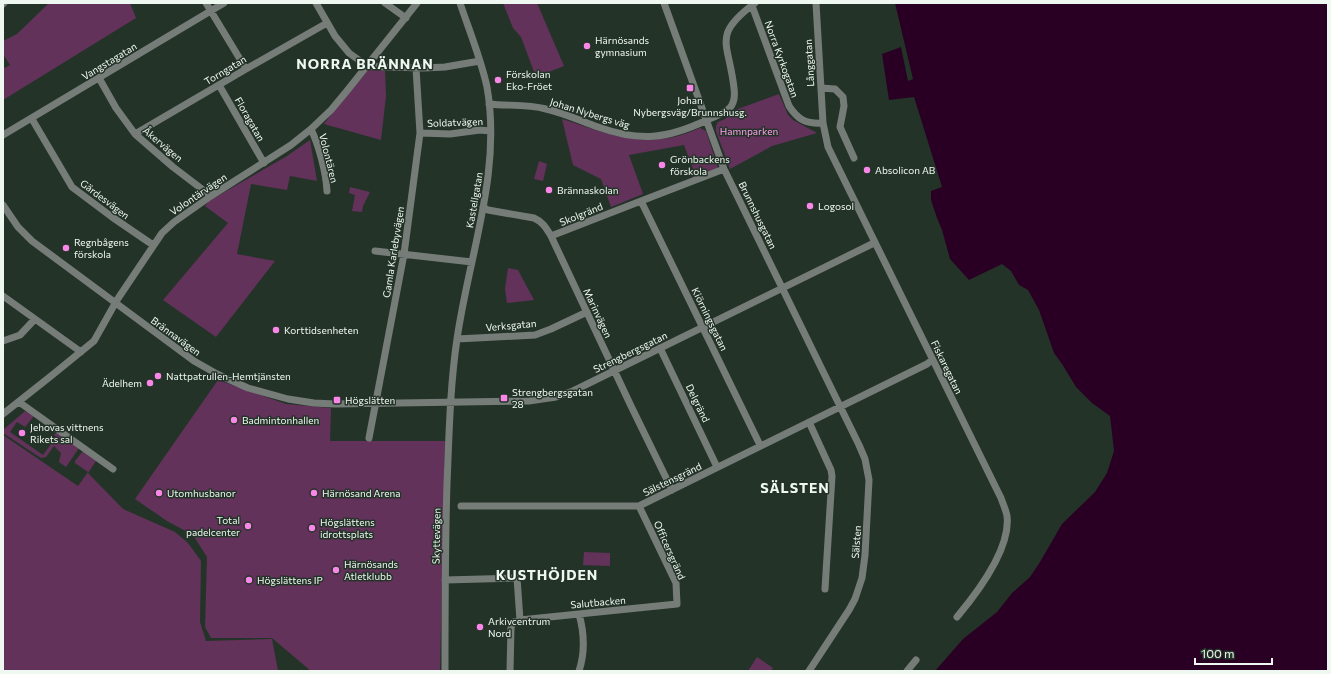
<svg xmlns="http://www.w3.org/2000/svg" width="1331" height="674" font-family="Commissioner,sans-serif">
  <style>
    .green { fill: #62325a }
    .water { fill: #290024 }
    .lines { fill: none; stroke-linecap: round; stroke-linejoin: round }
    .minor { stroke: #767d78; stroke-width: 7 }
    .poi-dot { fill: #fa87e7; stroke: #243328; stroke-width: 1.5 }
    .labels { text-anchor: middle; stroke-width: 3; stroke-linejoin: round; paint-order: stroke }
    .poi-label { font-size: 10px; fill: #eef8f1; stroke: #243328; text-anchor: start }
    .street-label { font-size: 10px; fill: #eef8f1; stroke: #243328 }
    .park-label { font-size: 10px; fill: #ffa0ee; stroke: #243328 }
    .district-label { font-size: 14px; font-weight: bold; letter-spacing: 1px; fill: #eef8f1; stroke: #243328 }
  </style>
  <rect width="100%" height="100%" fill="#243328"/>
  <path class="green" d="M 49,3 L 130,3 L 136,18 L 3,100 L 3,65 L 5,68 L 10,65 L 3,54 L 3,41 L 17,34 Z
    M 503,3 L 537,3 L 564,66 L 536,77 L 521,37 L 513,28 Z
    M 367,69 L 385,71 L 386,96 L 381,140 L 324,124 L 342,99 L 365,74 Z
    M 779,94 L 788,115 L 793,120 L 817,133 L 772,146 L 730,169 L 716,131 L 716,126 L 718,122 L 725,119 L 735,110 Z
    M 562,119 C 600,131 633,146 674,137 C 683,135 692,131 700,128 L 706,131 L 718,168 L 690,180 L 695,174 L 684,145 L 629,155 L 643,194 L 611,207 L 601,179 L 573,165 Z
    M 310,140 L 317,181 L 290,176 L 287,190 L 251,184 L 237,254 L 275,261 L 216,337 L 163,300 L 228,223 L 205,206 L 209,201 L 287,156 Z
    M 539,161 L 547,164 L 543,181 L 534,179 Z
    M 350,187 L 370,192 L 363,206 L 362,212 L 352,211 L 355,195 L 349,193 Z
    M 508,268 L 518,270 L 534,300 L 507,303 L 505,289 Z
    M 218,380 L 286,404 L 331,408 L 330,441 L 445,441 L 440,671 L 311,671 L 272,638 L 211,638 L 205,627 L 207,557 L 193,535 L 167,521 L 135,499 Z
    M 25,411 L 34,416 L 25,427 L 17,422 L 10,432 L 43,455 L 56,437 L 54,435 L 57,432 L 79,448 L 66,467 L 59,462 L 61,453 L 54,446 L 46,457 L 41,458 L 3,433 L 3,430 Z
    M 3,435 L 78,486 L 88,472 L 75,463 L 75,461 L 83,451 L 96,461 L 88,473 L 123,509 L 175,532 L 188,543 L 201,561 L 200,622 L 206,641 L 272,639 L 278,671 L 3,671 Z
    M 584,552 L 610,553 L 610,566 L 583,565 Z
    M 757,657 L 773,668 L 771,671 L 748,671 Z"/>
  <path class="water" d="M 895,3 L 1328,3 L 1328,671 L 935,671 L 963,639 L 997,612 L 1012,593 L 1030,577 L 1040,562 L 1062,524 L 1095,492 L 1107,473 L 1114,451 L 1110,416 L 1092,403 L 1076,387 L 1062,364 L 1054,353 L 1039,310 L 1028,290 L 1019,285 L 1011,271 L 1002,264 L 969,280 L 950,259 L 942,230 L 937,218 L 931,200 L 931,191 L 942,187 L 914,97 L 889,100 L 882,54 L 901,47 L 908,81 L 913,79 Z"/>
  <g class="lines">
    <path class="minor" d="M 206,3 L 246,69
      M 316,3 L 335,36 L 349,53 L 367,66 L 385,67 L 424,68 L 445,67 L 480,61
      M 385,3 L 406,18
      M 664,3 L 724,169 L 859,445 L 865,459 L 869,480 L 865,555 L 862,578 L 855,599 L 849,610 L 809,671
      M 751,3 L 789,106 C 798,120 806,124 823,123
      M 816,3 L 823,123 L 828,147 L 1001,498 C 1003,504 1006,510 1007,516 C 1011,549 977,593 957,617
      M 3,4 L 4,3
      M 99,78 L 116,108 L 135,134 L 173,167 L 211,196
      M 219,85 L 264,163
      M 821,88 L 835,89 L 843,97 L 844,106 L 840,127 L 854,158
      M 489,104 C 508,106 527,104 546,109 C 564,113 581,121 598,127 C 640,142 667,139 707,120 C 724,112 737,111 734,88 C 729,42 711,36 755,3
      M 32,119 L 72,187 L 112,217 L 153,245
      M 311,129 C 319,146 326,172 327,191
      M 420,133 L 450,134 L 480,130 L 490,131
      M 135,134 L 246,69 L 327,23
      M 3,135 L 224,3
      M 641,201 L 724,169
      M 3,205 L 18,227 L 32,241 L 194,361 L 217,374 L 248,388 L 288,399 L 314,403 L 335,404 L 529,401 L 556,397 L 573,391 L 874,243
      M 483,207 L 488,210 L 534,218 C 543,222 546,228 551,236 L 631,406 L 672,490
      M 551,236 L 641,201 L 760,445
      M 375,251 L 472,262
      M 3,296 L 81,352
      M 457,339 L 535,335 L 551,329 L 587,312
      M 3,341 L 20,335 L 34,320
      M 660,348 L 717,467
      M 19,402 L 113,469
      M 3,414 L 51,376 L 94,341 L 117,300 L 162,233 L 174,222 L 211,196 L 291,145 L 311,129 L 331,110 L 346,92 L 417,3
      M 809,422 L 831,470 L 832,476 L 825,589
      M 369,438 L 404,254 L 420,133 L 416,68
      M 461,506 L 639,506 L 927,364 L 932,360
      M 445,580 L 517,578 L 520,620 L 513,622 L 511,628 L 510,671
      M 579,614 C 584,632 585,653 579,671
      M 520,620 L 677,604 L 676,583 L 639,506
      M 445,671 C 445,609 445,546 447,484 C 449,436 450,386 457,339 C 469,255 502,172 487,87 C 481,59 469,30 460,3
      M 907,671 L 916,660"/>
  </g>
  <g class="poi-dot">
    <circle cx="587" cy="46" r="4"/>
    <circle cx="498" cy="80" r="4"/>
    <rect x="686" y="84" width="8" height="8" rx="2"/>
    <circle cx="662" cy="165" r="4"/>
    <circle cx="867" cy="170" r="4"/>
    <circle cx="549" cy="190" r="4"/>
    <circle cx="810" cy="206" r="4"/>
    <circle cx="66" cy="248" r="4"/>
    <circle cx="276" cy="330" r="4"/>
    <circle cx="158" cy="376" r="4"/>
    <circle cx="150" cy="383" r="4"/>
    <rect x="500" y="394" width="8" height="8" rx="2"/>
    <rect x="333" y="396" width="8" height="8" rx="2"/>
    <circle cx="234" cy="420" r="4"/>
    <circle cx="22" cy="433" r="4"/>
    <circle cx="159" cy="493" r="4"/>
    <circle cx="314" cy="493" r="4"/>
    <circle cx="248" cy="526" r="4"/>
    <circle cx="312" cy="528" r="4"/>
    <circle cx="336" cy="570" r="4"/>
    <circle cx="249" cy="580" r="4"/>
    <circle cx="480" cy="627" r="4"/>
  </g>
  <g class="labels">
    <g class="poi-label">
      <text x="595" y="44">Härnösands<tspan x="595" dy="12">gymnasium</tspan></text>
      <text x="506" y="78">Förskolan<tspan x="506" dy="12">Eko-Fröet</tspan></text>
      <text x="690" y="104" text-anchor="middle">Johan<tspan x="690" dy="12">Nybergsväg/Brunnshusg.</tspan></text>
      <text x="670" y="163">Grönbackens<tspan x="670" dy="12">förskola</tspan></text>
      <text x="875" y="174">Absolicon AB</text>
      <text x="557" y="194">Brännaskolan</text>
      <text x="818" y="210">Logosol</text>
      <text x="74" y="246">Regnbågens<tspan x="74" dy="12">förskola</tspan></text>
      <text x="284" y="334">Korttidsenheten</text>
      <text x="166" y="380">Nattpatrullen-Hemtjänsten</text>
      <text x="142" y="387" text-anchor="end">Ädelhem</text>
      <text x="512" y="396">Strengbergsgatan<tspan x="512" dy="12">28</tspan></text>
      <text x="345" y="404">Högslätten</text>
      <text x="242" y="424">Badmintonhallen</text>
      <text x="30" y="431">Jehovas vittnens<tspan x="30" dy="12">Rikets sal</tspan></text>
      <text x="167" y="497">Utomhusbanor</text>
      <text x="322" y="497">Härnösand Arena</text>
      <text x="240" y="524" text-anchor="end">Total<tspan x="240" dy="12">padelcenter</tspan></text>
      <text x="320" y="526">Högslättens<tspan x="320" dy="12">idrottsplats</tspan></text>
      <text x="344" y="568">Härnösands<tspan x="344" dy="12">Atletklubb</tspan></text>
      <text x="257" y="584">Högslättens IP</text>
      <text x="488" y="625">Arkivcentrum<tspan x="488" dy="12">Nord</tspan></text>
    </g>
    <g class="street-label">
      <text transform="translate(782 59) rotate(70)" y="4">Norra Kyrkogatan</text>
      <text transform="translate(109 61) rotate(-31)" y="4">Vangstagatan</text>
      <text transform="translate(809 63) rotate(-93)" y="4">Långgatan</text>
      <text transform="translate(225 70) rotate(-31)" y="4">Torngatan</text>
      <text transform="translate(590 113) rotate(17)" y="4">Johan Nybergs väg</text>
      <text transform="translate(250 119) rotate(60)" y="4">Floragatan</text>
      <text transform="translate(455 122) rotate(-2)" y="4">Soldatvägen</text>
      <text transform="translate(163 144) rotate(40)" y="4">Åkervägen</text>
      <text transform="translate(329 158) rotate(76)" y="4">Volontären</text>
      <text transform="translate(198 194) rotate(-34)" y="4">Volontärvägen</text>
      <text transform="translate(105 199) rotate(37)" y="4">Gärdesvägen</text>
      <text transform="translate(474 200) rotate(-80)" y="4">Kastellgatan</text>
      <text transform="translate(581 214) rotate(-22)" y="4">Skolgränd</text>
      <text transform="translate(758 215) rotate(64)" y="4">Brunnshusgatan</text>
      <text transform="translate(393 252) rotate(-81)" y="4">Gamla Karlebyvägen</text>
      <text transform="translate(598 313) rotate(65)" y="4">Marinvägen</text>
      <text transform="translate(710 319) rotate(64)" y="4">Kiörningsgatan</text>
      <text transform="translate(511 325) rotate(-5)" y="4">Verksgatan</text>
      <text transform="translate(176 336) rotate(36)" y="4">Brännavägen</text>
      <text transform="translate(630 352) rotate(-26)" y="4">Strengbergsgatan</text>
      <text transform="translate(947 367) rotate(64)" y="4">Fiskaregatan</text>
      <text transform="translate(698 403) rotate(64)" y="4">Delgränd</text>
      <text transform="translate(672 479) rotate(-26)" y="4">Sälstensgränd</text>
      <text transform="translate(436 536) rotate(-89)" y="4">Skyttevägen</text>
      <text transform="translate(856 542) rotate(-86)" y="4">Sälsten</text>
      <text transform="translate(670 550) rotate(66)" y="4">Officersgränd</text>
      <text transform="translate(598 602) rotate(-5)" y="4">Salutbacken</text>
    </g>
    <g class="park-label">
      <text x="749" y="135">Hamnparken</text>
    </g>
    <g class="district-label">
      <text x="365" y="69">NORRA BRÄNNAN</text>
      <text x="795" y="493">SÄLSTEN</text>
      <text x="547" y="580">KUSTHÖJDEN</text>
    </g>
  </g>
  <rect width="1331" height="674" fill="none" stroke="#eef8f1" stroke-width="8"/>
  <path d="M1195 658v6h77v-6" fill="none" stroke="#eef8f1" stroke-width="2"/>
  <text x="1201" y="658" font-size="12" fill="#eef8f1" stroke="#243328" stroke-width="3" paint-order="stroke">100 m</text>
</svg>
